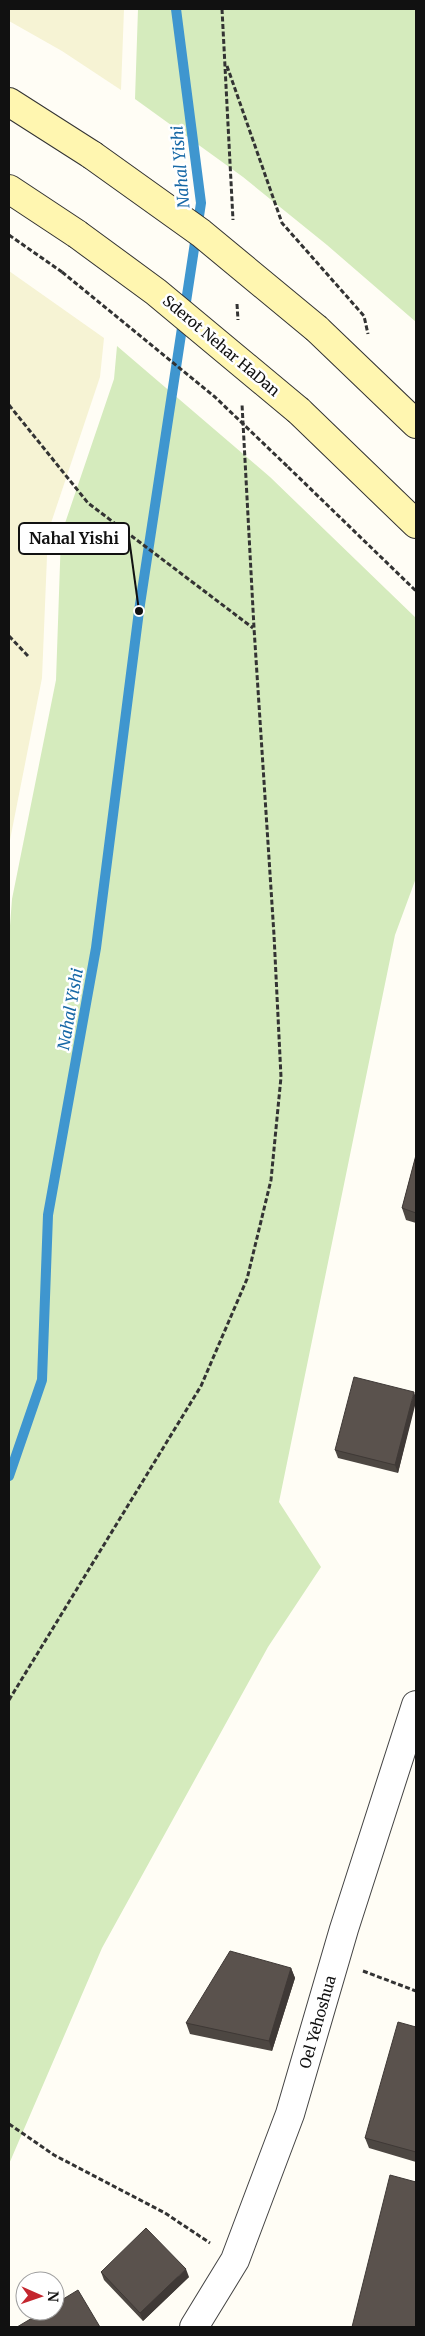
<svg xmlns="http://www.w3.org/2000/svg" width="425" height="2336" font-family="Merriweather,serif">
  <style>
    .farmland { fill: #f6f3d4 }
    .green { fill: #d5ebbd }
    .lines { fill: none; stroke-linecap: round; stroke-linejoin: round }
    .stream { stroke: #3f96cf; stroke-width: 10 }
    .street-casing { stroke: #444; stroke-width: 30 }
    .secondary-casing { stroke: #333; stroke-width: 30 }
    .path { stroke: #333; stroke-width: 3; stroke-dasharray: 5 2.5; stroke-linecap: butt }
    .street { stroke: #fff; stroke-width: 28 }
    .secondary { stroke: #fff6b0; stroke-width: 28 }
    .secondary-bridge-casing { stroke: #333; stroke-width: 30; stroke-linecap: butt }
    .path-bridge { stroke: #333; stroke-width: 3; stroke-dasharray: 5 2.5; stroke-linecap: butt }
    .secondary-bridge { stroke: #fff6b0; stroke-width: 28 }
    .wall { fill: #4d4742 }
    .shaded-wall { fill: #3f3936 }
    .building { fill: #5a524d; stroke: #3f3936 }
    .labels { text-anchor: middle; stroke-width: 5; stroke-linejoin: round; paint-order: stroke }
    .street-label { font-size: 15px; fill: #111; stroke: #fff }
    .water-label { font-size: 16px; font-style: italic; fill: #1768a6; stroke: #fff }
    .leader { fill: none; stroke: #111; stroke-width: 2 }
    .callout-dot { fill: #111; stroke: #fff; stroke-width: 2 }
    .callout { fill: #fff; stroke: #111; stroke-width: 2 }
    .callout-label { font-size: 16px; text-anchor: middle; font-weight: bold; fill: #111 }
  </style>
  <rect width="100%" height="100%" fill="#fffdf5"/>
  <path class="farmland" d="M 9,9 L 124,9 L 121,90 L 62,51 L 9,21 Z
    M 9,271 L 104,338 L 100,377 L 48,532 L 42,678 L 9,845 Z"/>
  <path class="green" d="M 138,9 L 416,9 L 416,322 L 327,245 L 243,177 L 135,99 Z
    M 117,346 L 270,477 L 416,618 L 416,878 L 395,935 L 279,1502 L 321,1567 L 268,1647 L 102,1948 L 9,2164 L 9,939 L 12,899 L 56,680 L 61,535 L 114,379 Z"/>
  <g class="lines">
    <path class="stream" d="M 9,1476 L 42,1380 L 48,1215 L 96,948 L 139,611 L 201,203 L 176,9"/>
    <g class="street-casing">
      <path id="street" d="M 194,2327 L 235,2260 L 290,2114 L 344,1929 L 416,1705"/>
    </g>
    <g class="secondary-casing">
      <path id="secondary" d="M 9,102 L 92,155
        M 9,189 L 77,234
        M 317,329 L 416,424
        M 299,411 L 416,524"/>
    </g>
    <path class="path" d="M 222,9 L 233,220
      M 227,66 L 282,223 L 364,316 L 368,334
      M 9,235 L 62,272
      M 237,304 L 238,320
      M 9,405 L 88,503 L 253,628
      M 288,467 L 416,591
      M 9,636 L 28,656
      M 9,1700 L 201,1386 L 247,1279 L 271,1180 L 281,1077 L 274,935 L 254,628 L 242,404
      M 363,1971 L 416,1991
      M 9,2124 L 54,2155 L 165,2213 L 210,2243"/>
    <use href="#street" class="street"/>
    <use href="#secondary" class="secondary"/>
    <g class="secondary-bridge-casing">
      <path id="secondary-bridge" d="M 92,155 L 201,233 L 317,329
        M 77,234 L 156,292 L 299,411"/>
    </g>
    <path class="path-bridge" d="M 62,272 L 215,397 L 288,467"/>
    <use href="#secondary-bridge" class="secondary-bridge"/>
  </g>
  <path class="wall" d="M 416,1155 L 416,1223 L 406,1220 L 402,1208 Z
    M 416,1398 L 398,1473 L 338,1458 L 335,1450 Z
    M 291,1968 L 295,1978 L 272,2051 L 190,2034 L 186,2023 Z
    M 416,2027 L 416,2162 L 369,2148 L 365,2138 Z
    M 101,2272 L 189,2277 L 143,2321 L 104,2280 Z"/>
  <path class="shaded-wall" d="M 414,1392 L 416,1398 L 416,1402 L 398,1473 L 395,1465 Z
    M 291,1968 L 295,1978 L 272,2051 L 269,2041 Z
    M 186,2269 L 189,2277 L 143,2321 L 140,2313 Z"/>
  <path class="building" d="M 416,1155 L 416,1213 L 402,1208 Z
    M 354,1377 L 414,1392 L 395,1465 L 335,1450 Z
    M 230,1951 L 291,1968 L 269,2041 L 186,2023 Z
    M 398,2022 L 416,2027 L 416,2152 L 365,2138 Z
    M 390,2175 L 416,2182 L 416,2327 L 352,2327 Z
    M 146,2228 L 186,2269 L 140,2313 L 101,2272 Z
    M 78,2290 L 100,2327 L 17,2327 L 44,2311 L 55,2311 L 55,2304 Z"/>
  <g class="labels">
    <g class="street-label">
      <text transform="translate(221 346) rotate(40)" y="5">Sderot Nehar HaDan</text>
      <text transform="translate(318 2022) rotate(-74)" y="5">Oel Yehoshua</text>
    </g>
    <g class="water-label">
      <text transform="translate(180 167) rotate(-95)" y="6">Nahal Yishi</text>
      <text transform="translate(70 1009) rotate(-80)" y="6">Nahal Yishi</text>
    </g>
  </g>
  <path class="leader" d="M139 611L129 538"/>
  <circle class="callout-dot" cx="139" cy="611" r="5"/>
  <rect class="callout" x="19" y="523" width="110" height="31" rx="5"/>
  <g class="callout-label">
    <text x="74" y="544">Nahal Yishi</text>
  </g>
  <rect width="425" height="2336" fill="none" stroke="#111111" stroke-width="20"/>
  <g transform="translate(40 2296) rotate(92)"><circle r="24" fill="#ffffff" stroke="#a0a0a0"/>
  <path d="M0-4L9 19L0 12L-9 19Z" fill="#c4262e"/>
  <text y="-8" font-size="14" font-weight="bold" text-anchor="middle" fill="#111111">N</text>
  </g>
</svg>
